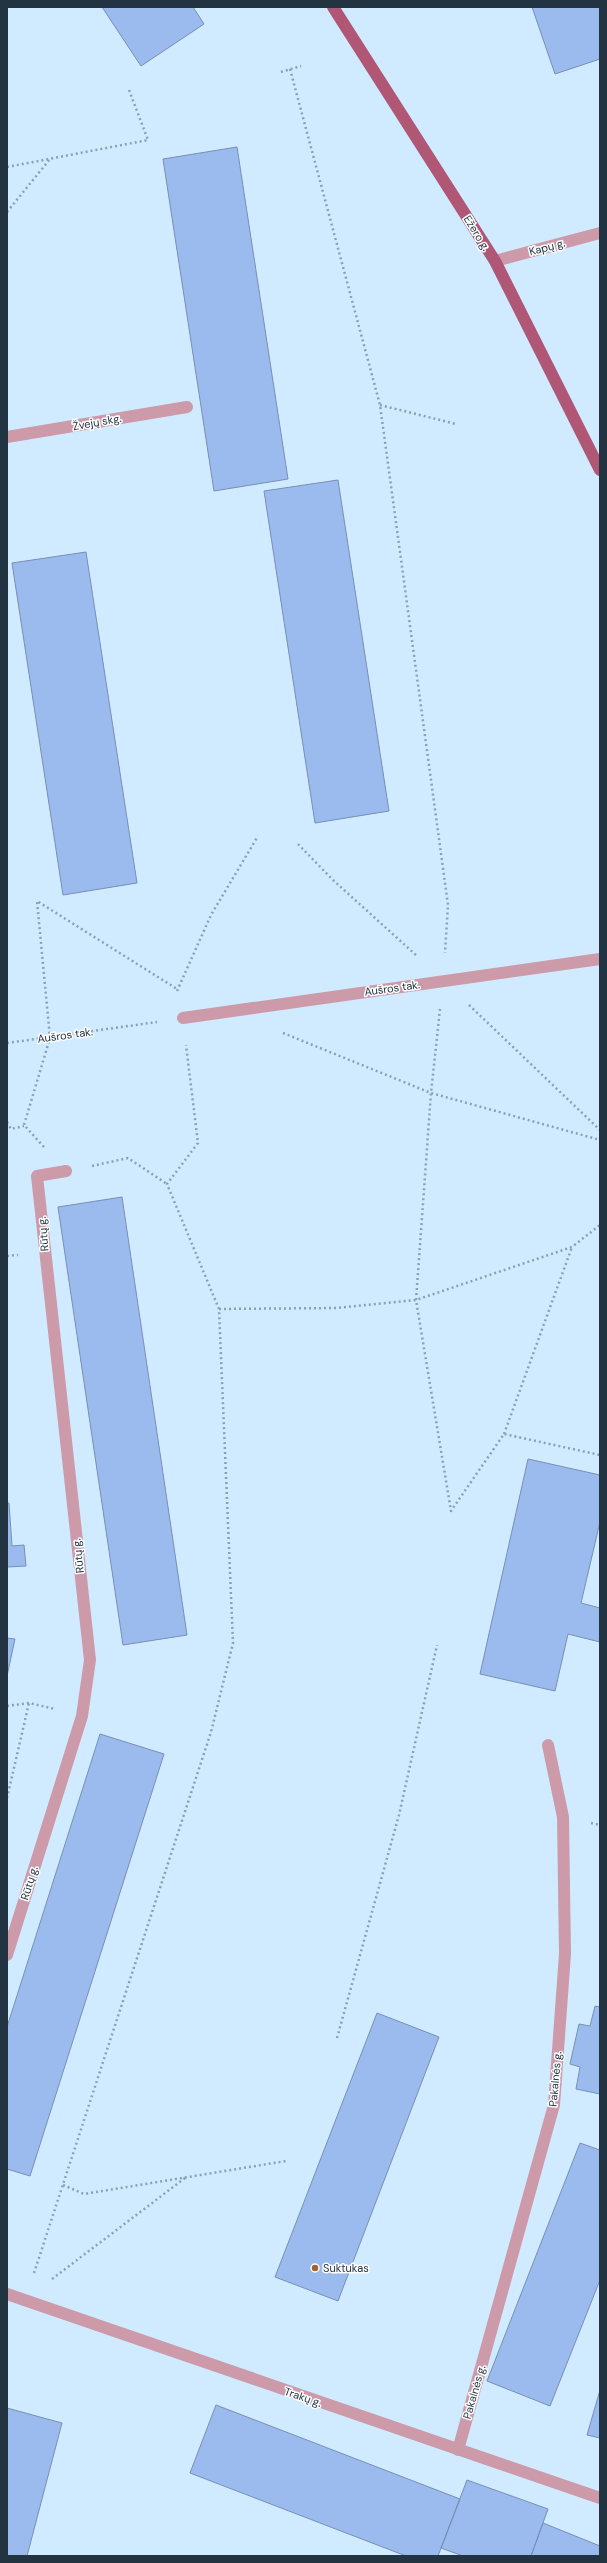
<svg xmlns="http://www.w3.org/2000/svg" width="607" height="2563" font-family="'DM Sans',sans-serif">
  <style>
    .building { fill: #9bbbee; stroke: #768fb6 }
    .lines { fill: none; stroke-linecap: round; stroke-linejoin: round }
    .path { stroke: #8aa1b3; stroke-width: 2.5; stroke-dasharray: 2 3; stroke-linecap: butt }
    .minor { stroke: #cd9aa9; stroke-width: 12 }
    .major { stroke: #b05776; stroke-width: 12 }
    .poi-dot { fill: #a3642b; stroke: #fff; stroke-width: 1.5 }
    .labels { text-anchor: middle; stroke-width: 3; stroke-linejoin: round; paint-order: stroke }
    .street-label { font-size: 11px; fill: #223441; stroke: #fff }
    .poi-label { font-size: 11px; fill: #223441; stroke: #fff; text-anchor: start }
  </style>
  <rect width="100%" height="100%" fill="#d0ebff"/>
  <path class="building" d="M 102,7 L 193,7 L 204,24 L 141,66 Z
    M 532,7 L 600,7 L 600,59 L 555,74 Z
    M 237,147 L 288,479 L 214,491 L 163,159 Z
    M 338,480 L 389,811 L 315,823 L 264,491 Z
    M 86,552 L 137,883 L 63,895 L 12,563 Z
    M 122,1197 L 187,1635 L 123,1645 L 58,1207 Z
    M 528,1459 L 600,1475 L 600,1522 L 581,1603 L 600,1608 L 600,1642 L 568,1634 L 555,1691 L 480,1674 Z
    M 7,1503 L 9,1503 L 12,1546 L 24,1545 L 26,1566 L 7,1567 Z
    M 7,1638 L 15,1639 L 7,1676 Z
    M 100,1734 L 164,1754 L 30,2176 L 7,2169 L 7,2027 Z
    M 595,2006 L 600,2007 L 600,2094 L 576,2089 L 580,2067 L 570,2064 L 579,2024 L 590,2026 Z
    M 377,2013 L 439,2037 L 338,2301 L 275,2277 Z
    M 580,2143 L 600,2150 L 600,2280 L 550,2406 L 487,2381 Z
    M 600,2390 L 600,2438 L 587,2435 Z
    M 216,2405 L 460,2499 L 438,2556 L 406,2556 L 190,2473 Z
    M 7,2408 L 62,2423 L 27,2556 L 7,2556 Z
    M 467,2480 L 548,2509 L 531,2556 L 463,2556 L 441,2548 Z
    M 543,2523 L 600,2546 L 600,2556 L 531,2556 Z"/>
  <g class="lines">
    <path class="path" d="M 290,69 L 380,405 L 448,905 L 445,953
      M 281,72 L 301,66
      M 7,167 L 148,140 L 129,90
      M 7,212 L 50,159
      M 380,405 L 456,424
      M 298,844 L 333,880 L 417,956
      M 177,991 L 211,915 L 258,836
      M 469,1005 L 600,1130
      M 440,1009 L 431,1093 L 416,1300 L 451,1511 L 504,1434 L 600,1455
      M 283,1033 L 431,1093 L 600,1140
      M 7,1043 L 157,1022
      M 7,1122 L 11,1129 L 24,1126
      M 44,1147 L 24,1125 L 50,1038 L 37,901 L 177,989
      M 92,1166 L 128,1158 L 167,1184
      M 7,1256 L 18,1255
      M 219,1309 L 337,1308 L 416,1300 L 572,1247 L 600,1225
      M 504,1434 L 572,1247
      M 7,1706 L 29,1703 L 55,1709
      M 7,1798 L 29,1703
      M 591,1823 L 600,1825
      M 337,2038 L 399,1815 L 437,1645
      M 63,2185 L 84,2194 L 286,2161
      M 34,2273 L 211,1732 L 233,1643 L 219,1309 L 167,1184 L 198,1143 L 186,1045
      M 52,2279 L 185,2178"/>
    <path class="minor" d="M 495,261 L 600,233
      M 7,437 L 187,407
      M 183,1018 L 600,959
      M 7,1955 L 82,1716 L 90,1660 L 37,1176 L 66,1171
      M 7,2294 L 600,2498
      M 458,2450 L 554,2105 L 565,1954 L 563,1817 L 548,1745"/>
    <path class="major" d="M 333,7 L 495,261 L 600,470"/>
  </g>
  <circle class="poi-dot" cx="315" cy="2268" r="4"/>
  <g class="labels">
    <g class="street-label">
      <text transform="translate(477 233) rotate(58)" y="4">Ežero g.</text>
      <text transform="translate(547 247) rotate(-15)" y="4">Kapų g.</text>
      <text transform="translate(97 422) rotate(-10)" y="4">Žvejų skg.</text>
      <text transform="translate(392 988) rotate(-8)" y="4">Aušros tak.</text>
      <text transform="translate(65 1035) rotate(-8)" y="4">Aušros tak.</text>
      <text transform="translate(43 1234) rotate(-95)" y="4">Rūtų g.</text>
      <text transform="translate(78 1556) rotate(-96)" y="4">Rūtų g.</text>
      <text transform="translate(29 1883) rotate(-73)" y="4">Rūtų g.</text>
      <text transform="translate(555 2079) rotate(-85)" y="4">Pakalnės g.</text>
      <text transform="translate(474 2392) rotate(-74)" y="4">Pakalnės g.</text>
      <text transform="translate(303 2397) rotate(19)" y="4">Trakų g.</text>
    </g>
    <g class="poi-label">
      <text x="323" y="2272">Suktukas</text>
    </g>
  </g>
  <rect width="607" height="2563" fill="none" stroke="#223441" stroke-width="16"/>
</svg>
